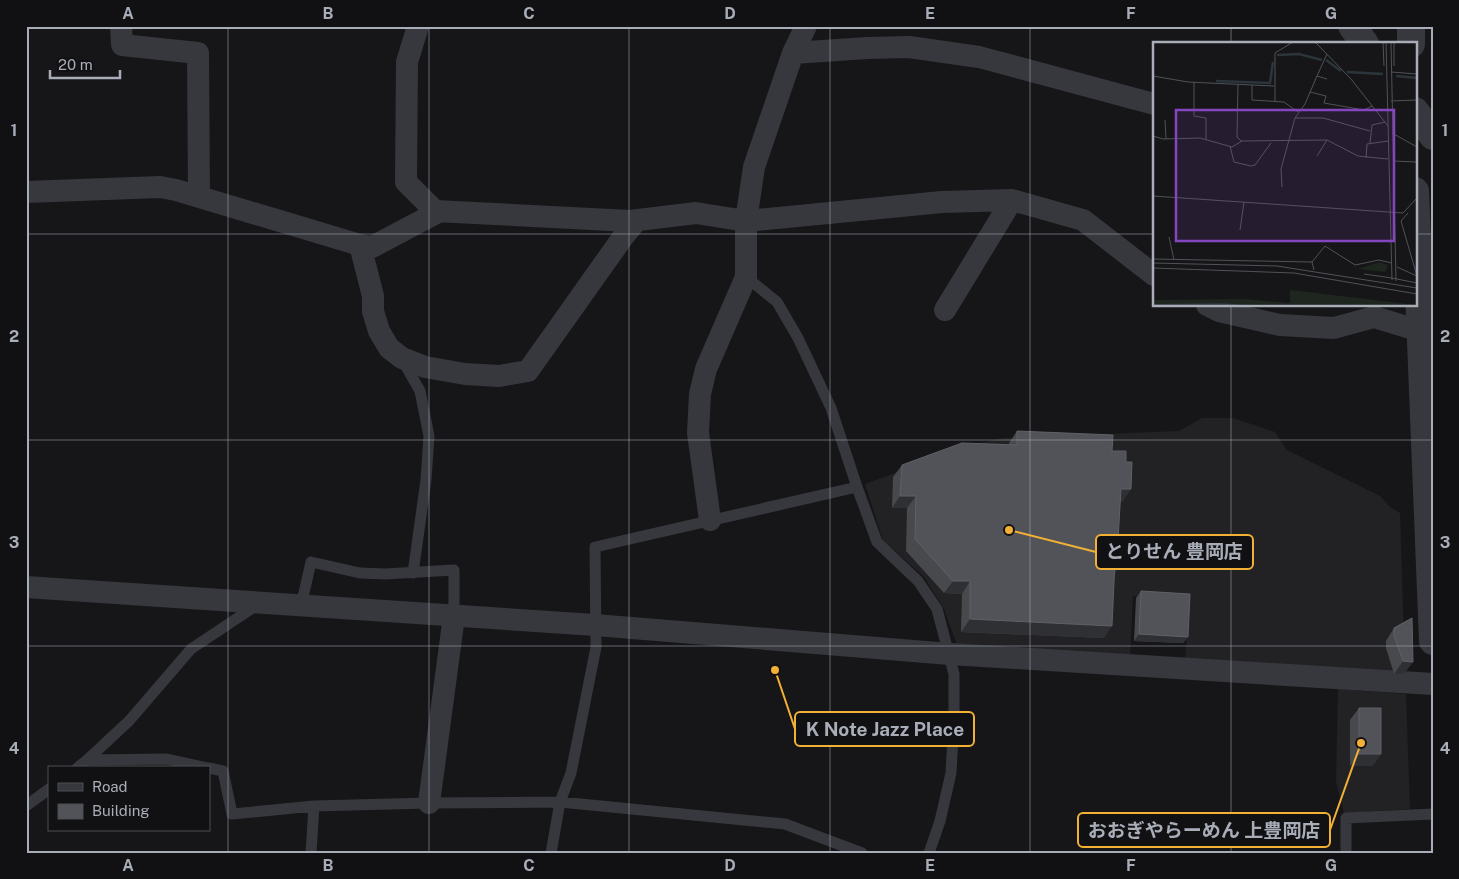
<svg xmlns="http://www.w3.org/2000/svg" width="1459" height="879" font-family="'Public Sans','Noto Sans JP',sans-serif">
  <style>
    .built { fill: #222225 }
    .lines { fill: none; stroke-linecap: round; stroke-linejoin: round }
    .service { stroke: #37383d; stroke-width: 11 }
    .minor { stroke: #37383d; stroke-width: 22 }
    .tertiary { stroke: #37383d; stroke-width: 28 }
    .wall { fill: #47494d }
    .shaded-wall { fill: #2f3033 }
    .building { fill: #525359; stroke: #5f6168 }
    .grid { fill: none; stroke: #a8adb8; stroke-width: 1; stroke-opacity: 0.55 }
    .inset-river { fill: none; stroke: #2c353c; stroke-width: 2.5 }
    .inset-road { fill: none; stroke: #505258; stroke-width: 1 }
    .view { fill: #8446be; fill-opacity: 0.15; stroke: #8446be; stroke-width: 2.5 }
    .inset-edge { fill: none; stroke: #a8adb8; stroke-width: 2.5 }
    .leader { fill: none; stroke: #f2b134; stroke-width: 2 }
    .callout-dot { fill: #f2b134; stroke: #111113; stroke-width: 2 }
    .callout { fill: #111113; stroke: #f2b134; stroke-width: 2 }
    .callout-label { font-size: 19px; text-anchor: middle; font-weight: bold; fill: #a8adb8 }
    .neatline { fill: none; stroke: #a8adb8; stroke-width: 2 }
    .grid-label { font-size: 16px; text-anchor: middle; font-weight: bold; fill: #a8adb8 }
  </style>
  <rect width="100%" height="100%" fill="#161618"/>
  <path class="built" d="M 1202,418 L 1233,418 L 1275,432 L 1287,450 L 1380,496 L 1390,507 L 1400,513 L 1405,675 L 1185,663 L 1189,599 L 1133,596 L 1130,658 L 957,645 L 944,609 L 924,577 L 883,540 L 865,484 L 971,445 L 1004,438 L 1179,431 Z
    M 1338,689 L 1406,694 L 1410,809 L 1344,813 L 1336,782 Z"/>
  <g class="lines">
    <path class="service" d="M 746,277 L 777,302 L 798,338 L 831,408 L 857,487 L 877,542 L 918,581 L 937,609 L 954,674 L 954,719 L 951,773 L 940,821 L 929,853
      M 403,361 L 420,391 L 429,436 L 426,480 L 413,573
      M 301,606 L 311,562 L 360,573 L 385,574 L 454,570 L 454,616
      M 87,760 L 167,759 L 208,768
      M 77,768 L 87,760 L 129,721 L 191,649 L 257,605
      M 209,768 L 223,771 L 232,814 L 314,806 L 429,803 L 560,802 L 785,824 L 862,853
      M 26,806 L 49,789
      M 311,853 L 314,806
      M 551,853 L 560,802 L 571,773 L 596,647 L 595,547 L 857,487
      M 1346,853 L 1346,818 L 1433,814"/>
    <path class="minor" d="M 121,26 L 122,45 L 198,53 L 199,196
      M 418,26 L 407,62 L 406,182 L 435,211 L 630,221 L 696,213 L 746,221 L 942,202 L 1012,200 L 1083,220 L 1154,275
      M 793,53 L 867,48 L 909,47 L 979,57 L 1154,104
      M 26,192 L 160,187 L 176,190 L 360,245 L 372,247 L 440,211
      M 360,245 L 373,296 L 373,311 L 379,331 L 389,348 L 402,358 L 425,367 L 465,374 L 499,376 L 528,371 L 623,237 L 637,220
      M 1207,305 L 1219,311 L 1280,325 L 1334,328 L 1374,317 L 1420,331
      M 945,310 L 1012,200
      M 710,520 L 698,433 L 700,394 L 706,369 L 746,277 L 746,221 L 754,167 L 793,53 L 806,26
      M 26,587 L 595,625 L 950,654 L 1433,684
      M 429,803 L 454,616"/>
    <path class="tertiary" d="M 1352,26 L 1365,44
      M 1411,26 L 1411,44
      M 1415,111 L 1433,136
      M 1415,191 L 1433,641"/>
  </g>
  <path class="wall" d="M 1017,431 L 1112,451 L 1126,462 L 1131,489 L 1122,502 L 1120,502 L 1118,540 L 1124,561 L 1115,573 L 1104,638 L 961,632 L 962,594 L 944,593 L 906,551 L 907,508 L 892,508 L 893,477 L 902,465 L 1009,445 L 1009,443 Z
    M 1141,591 L 1188,637 L 1183,643 L 1134,641 L 1136,598 Z
    M 1412,618 L 1404,674 L 1394,674 L 1386,648 L 1386,641 L 1394,628 Z
    M 1359,708 L 1381,754 L 1372,766 L 1350,766 L 1350,720 Z"/>
  <path class="shaded-wall" d="M 1121,489 L 1131,489 L 1122,502 L 1112,501 Z
    M 900,496 L 916,496 L 907,508 L 892,508 Z
    M 1115,560 L 1124,561 L 1115,573 L 1107,573 Z
    M 953,581 L 970,581 L 962,594 L 944,593 Z
    M 970,619 L 1112,626 L 1104,638 L 961,632 Z
    M 1139,634 L 1188,637 L 1183,643 L 1134,641 Z
    M 1403,661 L 1413,662 L 1404,674 L 1394,674 Z
    M 1359,754 L 1381,754 L 1372,766 L 1350,766 Z"/>
  <path class="building" d="M 1017,431 L 1113,435 L 1112,451 L 1126,451 L 1126,462 L 1132,462 L 1131,489 L 1121,489 L 1118,540 L 1125,541 L 1124,561 L 1115,560 L 1112,626 L 970,619 L 970,581 L 953,581 L 915,539 L 916,496 L 900,496 L 902,465 L 962,443 L 1017,445 Z
    M 1141,591 L 1190,594 L 1188,637 L 1139,634 Z
    M 1412,618 L 1413,662 L 1403,661 L 1394,636 L 1394,628 Z
    M 1359,708 L 1381,708 L 1381,754 L 1359,754 Z"/>
  <path class="grid" d="M 228,26 L 228,853M 429,26 L 429,853M 629,26 L 629,853M 830,26 L 830,853M 1030,26 L 1030,853M 1231,26 L 1231,44M 26,234 L 1154,234M 1415,234 L 1433,234M 1231,305 L 1231,853M 26,440 L 1433,440M 26,646 L 1433,646"/>
  <g transform="translate(1153 42)">
    <rect width="264" height="264" fill="#161618"/>
    <path d="M 227,220 L 235,223 L 232,230 L 205,227 ZM 137,248 L 264,263 L 0,262 L 0,258 L 92,257 L 137,261 Z" fill="#1e261f"/>
    <path d="M 69,261 L 92,263 L 0,263 L 0,262 Z" fill="#2c353c"/>
    <path class="inset-river" d="M 124,13 L 146,12 L 169,18M 173,18 L 188,29M 194,30 L 230,32M 243,34 L 264,36M 63,39 L 117,41 L 120,20"/>
    <path class="inset-road" d="M 162,0 L 198,37 L 235,84M 230,0 L 231,24M 233,0 L 239,238M 238,0 L 243,239M 241,0 L 241,24M 238,30 L 264,32M 0,34 L 35,40 L 121,44M 164,34 L 174,12M 41,40 L 41,74 L 53,76 L 53,97M 85,42 L 84,95 L 88,99 L 174,98 L 205,114 L 235,117M 99,43 L 99,58 L 131,60 L 145,70M 157,50 L 173,54 L 171,61 L 211,68 L 219,64M 122,59 L 122,11 L 140,0M 238,59 L 264,58M 142,76 L 170,76 L 217,89M 12,78 L 13,97M 239,91 L 264,105M 0,94 L 10,97 L 47,96 L 79,105 L 89,99M 217,101 L 219,83 L 232,80M 77,104 L 81,120 L 98,124 L 102,123 L 118,101M 164,114 L 174,98M 213,116 L 214,102 L 235,99M 241,119 L 264,120M 129,145 L 128,127 L 142,76 L 152,62 L 164,34 L 174,37M 0,154 L 250,171 L 264,156M 255,171 L 248,179 L 264,234M 87,188 L 91,160M 16,195 L 21,218M 0,217 L 159,220M 0,221 L 124,224 L 264,246M 244,225 L 264,234M 0,226 L 141,231 L 264,252M 161,228 L 159,220 L 172,204 L 202,223 L 226,218 L 239,221M 211,232 L 239,236M 239,236 L 264,241"/>
    <path class="view" d="M 23,68 L 241,68 L 241,199 L 23,199 Z"/>
    <rect width="264" height="264" class="inset-edge"/>
  </g>
  <path class="leader" d="M1009 530L1096 552M775 670L795 729M1361 743L1330 830"/>
  <g class="callout-dot">
    <circle cx="1009" cy="530" r="5"/>
    <circle cx="775" cy="670" r="5"/>
    <circle cx="1361" cy="743" r="5"/>
  </g>
  <g class="callout">
    <rect x="1096" y="535" width="157" height="34" rx="5"/>
    <rect x="795" y="712" width="179" height="34" rx="5"/>
    <rect x="1078" y="813" width="252" height="34" rx="5"/>
  </g>
  <g class="callout-label">
    <text x="1174" y="558">とりせん 豊岡店</text>
    <text x="885" y="736">K Note Jazz Place</text>
    <text x="1204" y="837">おおぎやらーめん 上豊岡店</text>
  </g>
  <rect width="1459" height="879" fill="none" stroke="#111113" stroke-width="55"/>
  <rect x="48" y="766" width="162" height="65" fill="#111113" stroke="#4d4f55"/>
  <rect x="58" y="783" width="25" height="8" fill="#37383d" stroke="#4d4f55"/>
  <text x="92" y="792" font-size="15" fill="#a8adb8">Road</text>
  <rect x="58" y="804" width="25" height="15" fill="#525359" stroke="#4d4f55"/>
  <text x="92" y="816" font-size="15" fill="#a8adb8">Building</text>
  <path d="M50 70v8h70v-8" fill="none" stroke="#a8adb8" stroke-width="2.5"/>
  <text x="58" y="70" font-size="15" fill="#a8adb8" stroke="#111113" stroke-width="4" paint-order="stroke">20 m</text>
  <rect x="28" y="28" width="1404" height="824" class="neatline"/>
  <g class="grid-label">
    <text x="128" y="19">A</text>
    <text x="328" y="19">B</text>
    <text x="529" y="19">C</text>
    <text x="730" y="19">D</text>
    <text x="930" y="19">E</text>
    <text x="1131" y="19">F</text>
    <text x="1331" y="19">G</text>
    <text x="14" y="136">1</text>
    <text x="1445" y="136">1</text>
    <text x="14" y="342">2</text>
    <text x="1445" y="342">2</text>
    <text x="14" y="548">3</text>
    <text x="1445" y="548">3</text>
    <text x="14" y="754">4</text>
    <text x="1445" y="754">4</text>
    <text x="128" y="871">A</text>
    <text x="328" y="871">B</text>
    <text x="529" y="871">C</text>
    <text x="730" y="871">D</text>
    <text x="930" y="871">E</text>
    <text x="1131" y="871">F</text>
    <text x="1331" y="871">G</text>
  </g>
</svg>
